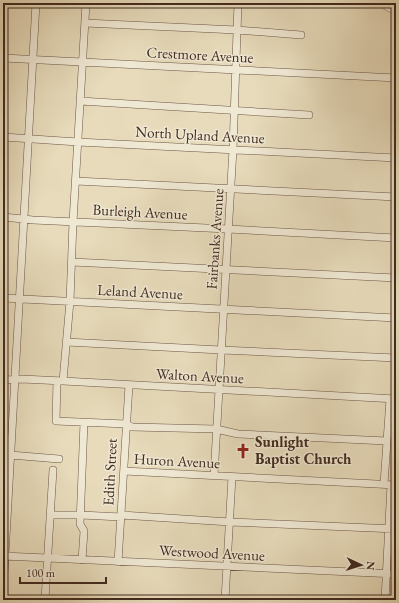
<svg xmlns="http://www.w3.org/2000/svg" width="399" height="603" font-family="'EB Garamond',serif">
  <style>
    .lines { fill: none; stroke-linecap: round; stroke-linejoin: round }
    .minor-casing { stroke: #6b5646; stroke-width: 8 }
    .minor { stroke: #efe8d3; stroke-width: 7 }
    .labels { text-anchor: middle; stroke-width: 3; stroke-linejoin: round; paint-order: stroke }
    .street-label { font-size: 15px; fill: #422a1f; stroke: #efe8d3 }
    .poi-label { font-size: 15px; font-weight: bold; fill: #422a1f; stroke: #efe8d3; text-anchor: start }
  </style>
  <rect width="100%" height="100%" fill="#e7dbbb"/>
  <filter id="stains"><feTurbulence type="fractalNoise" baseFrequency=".005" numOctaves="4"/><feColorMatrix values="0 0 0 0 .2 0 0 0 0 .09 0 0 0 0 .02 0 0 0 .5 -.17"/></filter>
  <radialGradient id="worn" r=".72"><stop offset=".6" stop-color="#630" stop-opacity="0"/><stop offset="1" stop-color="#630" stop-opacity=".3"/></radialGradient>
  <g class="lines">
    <g class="minor-casing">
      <path id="minor" d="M 380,3 L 396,11
        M 85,23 L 237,30 L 301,35
        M 3,58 L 396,78
        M 80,101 L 309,115
        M 3,137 L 78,142 L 396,158
        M 76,181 L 396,197
        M 3,217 L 33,220 L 228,229 L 396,238
        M 72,262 L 396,278
        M 3,298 L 396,318
        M 66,342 L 221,350 L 396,358
        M 3,380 L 22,379 L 63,381 L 396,399
        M 57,381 L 56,421 L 126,424 L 132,427 L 216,429 L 238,434 L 387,441
        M 63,381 L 70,301 L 73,222 L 86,3
        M 10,455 L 59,459
        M 124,471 L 396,485
        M 214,476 L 233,149 L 238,3
        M 384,484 L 390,399
        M 50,515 L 81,515 L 121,517
        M 121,515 L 230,522 L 396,529
        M 3,556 C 134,562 265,568 396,574
        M 82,560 L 84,531 L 80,524 L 84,422
        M 118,562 L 129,385
        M 3,591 L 36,3
        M 45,600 L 53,470
        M 225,600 L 232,477
        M 385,600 L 391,485"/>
    </g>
    <use href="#minor" class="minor"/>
  </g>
  <defs>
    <g id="church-bare" transform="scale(1.2)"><path d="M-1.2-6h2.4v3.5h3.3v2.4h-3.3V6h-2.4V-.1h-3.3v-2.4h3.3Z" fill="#8f2418" stroke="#efe8d3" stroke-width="2.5" paint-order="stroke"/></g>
  </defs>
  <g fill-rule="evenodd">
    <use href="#church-bare" x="243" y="451"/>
  </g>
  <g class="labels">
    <g class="street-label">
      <text transform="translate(200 55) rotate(3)" y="5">Crestmore Avenue</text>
      <text transform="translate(200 135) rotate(3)" y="5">North Upland Avenue</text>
      <text transform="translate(140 212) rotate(3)" y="5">Burleigh Avenue</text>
      <text transform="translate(215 239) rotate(-86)" y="5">Fairbanks Avenue</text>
      <text transform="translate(140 292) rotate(3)" y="5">Leland Avenue</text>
      <text transform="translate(200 376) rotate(3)" y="5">Walton Avenue</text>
      <text transform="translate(177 461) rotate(3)" y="5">Huron Avenue</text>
      <text transform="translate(110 472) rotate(-87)" y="5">Edith Street</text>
      <text transform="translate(212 553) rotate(3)" y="5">Westwood Avenue</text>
    </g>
    <g class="poi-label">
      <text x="255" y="447">Sunlight<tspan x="255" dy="17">Baptist Church</tspan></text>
    </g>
  </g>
  <rect width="399" height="603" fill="none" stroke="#e7dbbb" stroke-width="16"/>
  <rect x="4" y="4" width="391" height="595" fill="none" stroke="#422a1f" stroke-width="2"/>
  <rect x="8" y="8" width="383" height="587" fill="none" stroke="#422a1f"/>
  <g transform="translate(361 565) rotate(94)" stroke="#efe8d3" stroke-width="3" paint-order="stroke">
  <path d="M0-3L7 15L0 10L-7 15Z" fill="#422a1f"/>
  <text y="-6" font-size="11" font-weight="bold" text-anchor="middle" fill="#422a1f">N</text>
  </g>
  <path d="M20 577v6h86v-6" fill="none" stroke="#422a1f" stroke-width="2"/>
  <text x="26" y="577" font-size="12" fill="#422a1f" stroke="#efe8d3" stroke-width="3" paint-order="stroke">100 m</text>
  <rect width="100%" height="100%" filter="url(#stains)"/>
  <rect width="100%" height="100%" fill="url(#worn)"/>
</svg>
